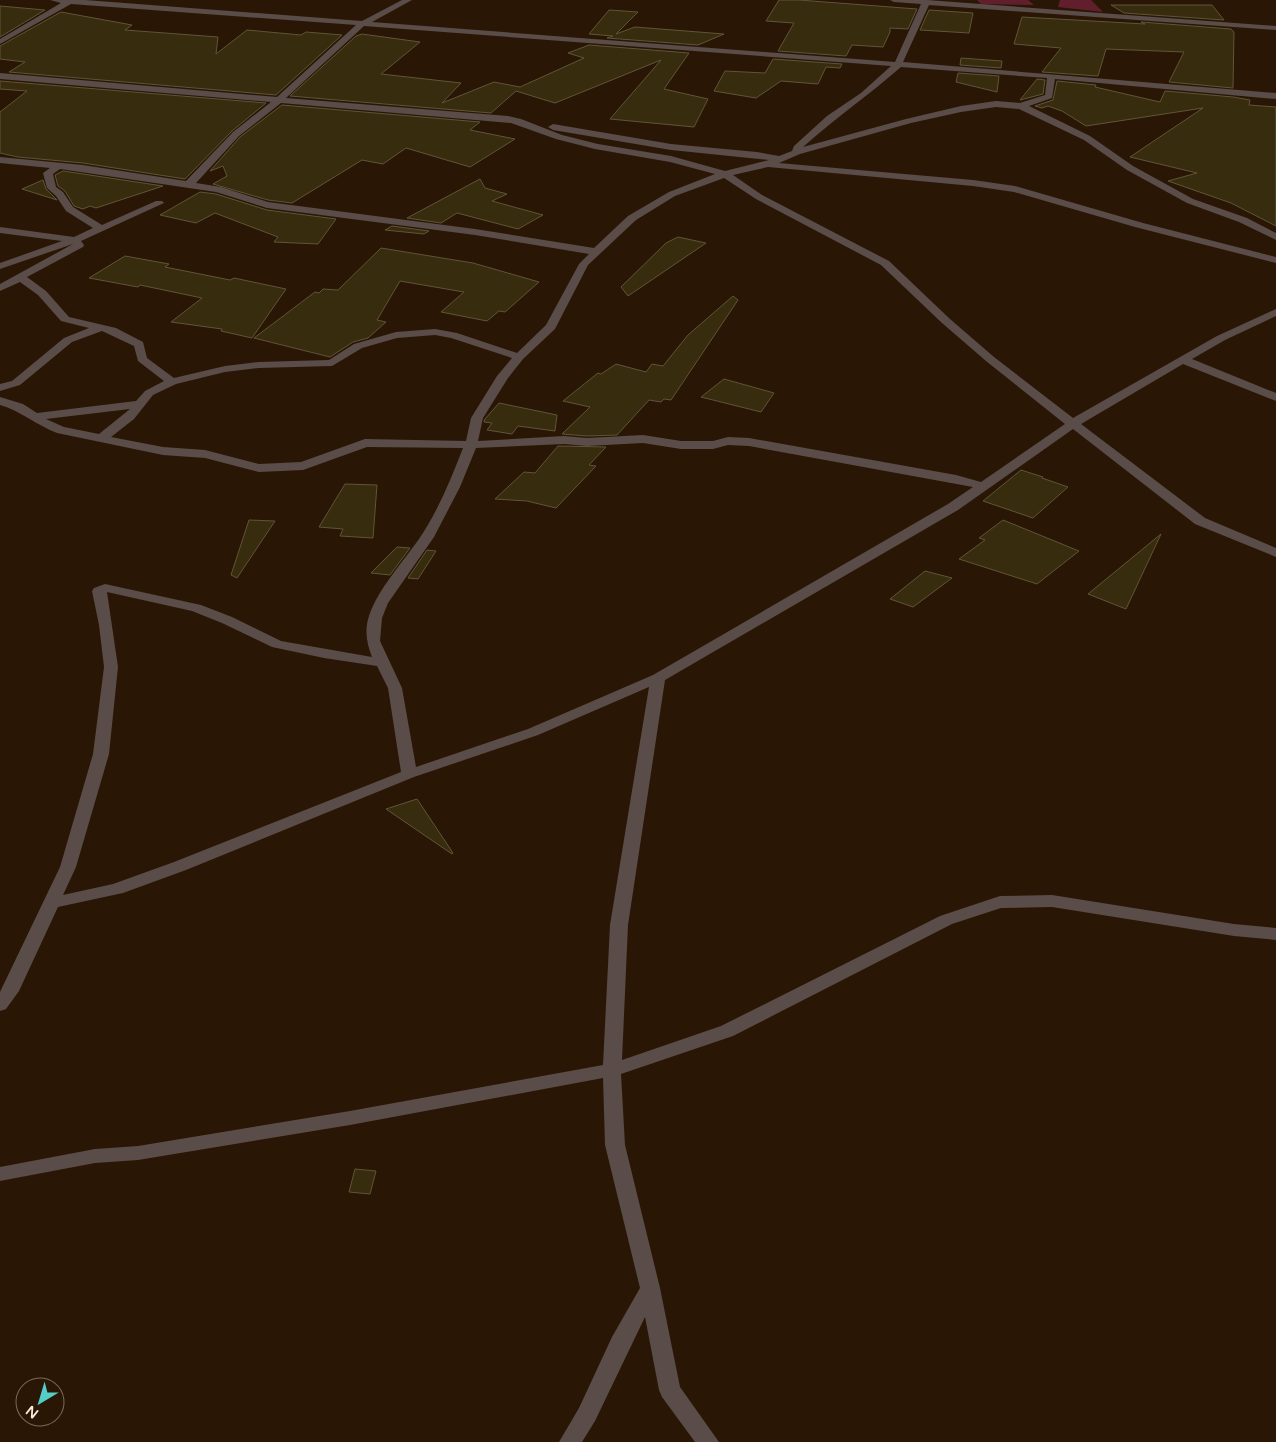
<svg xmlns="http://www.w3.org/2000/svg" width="1276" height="1442" font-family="'Varela Round',sans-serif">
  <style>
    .green { fill: #611f2e }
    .building { fill: #372c0e; stroke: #605439 }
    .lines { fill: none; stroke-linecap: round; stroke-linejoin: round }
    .minor { fill: #5a4c48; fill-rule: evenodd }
  </style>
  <rect width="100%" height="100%" fill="#2a1604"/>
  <path class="green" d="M 977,0 L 1028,0 L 1034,5 L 981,4 Z
    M 1060,0 L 1091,0 L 1103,12 L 1058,7 Z"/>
  <path class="building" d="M 779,0 L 799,0 L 917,9 L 908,29 L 890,28 L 890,32 L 883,47 L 852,45 L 846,56 L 778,51 L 794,23 L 766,21 Z
    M 1111,5 L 1212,5 L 1224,20 L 1124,13 Z
    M 0,6 L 45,10 L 0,37 Z
    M 609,10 L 638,12 L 616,34 L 635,27 L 724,34 L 698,45 L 607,38 L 613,36 L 589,34 Z
    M 929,10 L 973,13 L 969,33 L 920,30 Z
    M 61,12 L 132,25 L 125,30 L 218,37 L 216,54 L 247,30 L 301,35 L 306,32 L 342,35 L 276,95 L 9,72 L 25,62 L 0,59 L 0,46 Z
    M 1022,17 L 1145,24 L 1141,22 L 1231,29 L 1234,32 L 1233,88 L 1169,82 L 1184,52 L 1106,49 L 1098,76 L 1042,72 L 1061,48 L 1014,44 Z
    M 362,34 L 420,42 L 381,74 L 461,83 L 442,103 L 494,82 L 520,87 L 584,58 L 568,53 L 589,45 L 689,53 L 664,89 L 708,99 L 694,127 L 610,119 L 661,60 L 555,103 L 516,91 L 491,113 L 290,96 L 356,36 Z
    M 961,58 L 1002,61 L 1001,68 L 960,65 Z
    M 773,59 L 842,64 L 840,68 L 826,67 L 818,84 L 781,81 L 756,98 L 714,91 L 725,71 L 765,73 Z
    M 958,73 L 999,76 L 997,92 L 956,82 Z
    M 1037,79 L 1045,80 L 1043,94 L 1020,100 Z
    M 0,81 L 266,103 L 232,131 L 185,179 L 83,163 L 18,157 L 0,153 L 0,112 L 27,91 L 0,89 Z
    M 1057,81 L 1096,85 L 1095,87 L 1160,102 L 1165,91 L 1233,97 L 1250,100 L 1249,105 L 1276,107 L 1276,226 L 1231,203 L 1168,181 L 1197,173 L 1130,157 L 1203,108 L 1086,126 L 1062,111 L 1048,106 L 1042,108 L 1035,106 L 1053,100 Z
    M 282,105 L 480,122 L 470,130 L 515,139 L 470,167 L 406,148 L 383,164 L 362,160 L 292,203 L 268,200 L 213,184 L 227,176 L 223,166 L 210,171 L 240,137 Z
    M 63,171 L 163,186 L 96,208 L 90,206 L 83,209 L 74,206 L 65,191 L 58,186 L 55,175 Z
    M 480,179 L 485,188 L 507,194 L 492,201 L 543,215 L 518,229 L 457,213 L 441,223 L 407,218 Z
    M 43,180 L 46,189 L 57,200 L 22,189 Z
    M 200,192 L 216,194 L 267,210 L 336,219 L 318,244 L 274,242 L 278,237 L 215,213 L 196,223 L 160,215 Z
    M 392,226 L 429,231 L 424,234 L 385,230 Z
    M 678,237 L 706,243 L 628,296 L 621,287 L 666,243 Z
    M 381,248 L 473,263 L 539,282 L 505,312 L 499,311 L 487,321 L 441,312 L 464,292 L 400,281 L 377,320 L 386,322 L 368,338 L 353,342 L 330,357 L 254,338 L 315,292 L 319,293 L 323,289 L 338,290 Z
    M 125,256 L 169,264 L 165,267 L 230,280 L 234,278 L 286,289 L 252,338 L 221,331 L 222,329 L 171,322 L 202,298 L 140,285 L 138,287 L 89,278 Z
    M 733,296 L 738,300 L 671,400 L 664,399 L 661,402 L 649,400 L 617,435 L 587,436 L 562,434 L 590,407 L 563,401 L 598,373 L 601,374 L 616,364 L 646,372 L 652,364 L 663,366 L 688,335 Z
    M 724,379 L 774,393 L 761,412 L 701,397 Z
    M 499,403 L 557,415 L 555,431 L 518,426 L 512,434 L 487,430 L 492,423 L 484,422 L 485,419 Z
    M 558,446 L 606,447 L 589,465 L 596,466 L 556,508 L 527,501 L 495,499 L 524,472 L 535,473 Z
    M 1021,470 L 1043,477 L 1042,478 L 1068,487 L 1033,518 L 983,501 Z
    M 345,484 L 377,485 L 373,538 L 340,536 L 343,529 L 319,527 Z
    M 249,520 L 275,521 L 237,578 L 231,575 Z
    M 1003,520 L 1079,551 L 1037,584 L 959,559 L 985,540 L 979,538 Z
    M 1161,534 L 1126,609 L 1088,594 Z
    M 397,547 L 410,548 L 390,575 L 371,573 Z
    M 427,550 L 436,551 L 418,579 L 408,578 Z
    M 925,571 L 952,578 L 913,607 L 890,599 Z
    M 417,799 L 453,853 L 452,854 L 386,809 Z
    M 355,1169 L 376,1171 L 370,1194 L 349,1192 Z"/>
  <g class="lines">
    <path class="minor" d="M 50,0 L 85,0 L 362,21 L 402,0 L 412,0 L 372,22 L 895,62 L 921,4 L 894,2 L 890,0 L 927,0 L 1276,26 L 1276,30 L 929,5 L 903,62 L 1276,93 L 1276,99 L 1055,79 L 1052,98 L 1029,106 L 1090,136 L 1133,166 L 1193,199 L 1247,218 L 1276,233 L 1276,240 L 1239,222 L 1187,203 L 1127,170 L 1084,140 L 1019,109 L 996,107 L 961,112 L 911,123 L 800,154 L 779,163 L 973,180 L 1015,186 L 1143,223 L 1276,257 L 1276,263 L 1135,227 L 1014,192 L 973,186 L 768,167 L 733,175 L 762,195 L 889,261 L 950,319 L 994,357 L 1073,418 L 1217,336 L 1276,309 L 1276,316 L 1225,340 L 1192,359 L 1276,393 L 1276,401 L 1183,364 L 1081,424 L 1205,518 L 1276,548 L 1276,557 L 1195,524 L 1073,429 L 958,510 L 665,680 L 628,925 L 622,1060 L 721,1026 L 940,916 L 1000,896 L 1052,895 L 1234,924 L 1276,928 L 1276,940 L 1234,936 L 1052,907 L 1001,908 L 952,924 L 733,1036 L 621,1074 L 625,1145 L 660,1288 L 680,1387 L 719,1442 L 695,1442 L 662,1397 L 659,1390 L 645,1317 L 595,1421 L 582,1442 L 559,1442 L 579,1408 L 612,1337 L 640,1288 L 605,1145 L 603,1078 L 350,1125 L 138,1160 L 95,1163 L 0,1181 L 0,1167 L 95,1149 L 138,1146 L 350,1111 L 603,1065 L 610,925 L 649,687 L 538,735 L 414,777 L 186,870 L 123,893 L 58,907 L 19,991 L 6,1009 L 0,1011 L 0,992 L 60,867 L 93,754 L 104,667 L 99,625 L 92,591 L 94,588 L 105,584 L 201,605 L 232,617 L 281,641 L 372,657 C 367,644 364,631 369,616 C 378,589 403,562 419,539 C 438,511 451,479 463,448 L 367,447 L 303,470 L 259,472 L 205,458 L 163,455 L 57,433 C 36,425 21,411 0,405 L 0,397 L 23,404 L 37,413 L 136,401 L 145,391 L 164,381 L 138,361 L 134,346 L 102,331 L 72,342 L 20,385 L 0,391 L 0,384 L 12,381 L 64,338 L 89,328 L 61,321 L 38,295 L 20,282 L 0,291 L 0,284 L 73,244 L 0,269 L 0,263 L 62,241 L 0,233 L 0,227 L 74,237 L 93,228 L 66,211 L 56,196 L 47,188 L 43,173 L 50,168 L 0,163 L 0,157 L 83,165 L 186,181 L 233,132 L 271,102 L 0,79 L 0,73 L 277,97 L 356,25 L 71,4 L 0,44 L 0,39 L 61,3 ZM 364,26 L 891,66 L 861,93 L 827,116 L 794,146 L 792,151 L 779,156 L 757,152 L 671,144 L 553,124 L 548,127 L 553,130 L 671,150 L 769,160 L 725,171 L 671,156 L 598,144 L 562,135 L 521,119 L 508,116 L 286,98 ZM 901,67 L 1047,78 L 1045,95 L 1020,103 L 996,101 L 961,106 L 906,119 L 803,147 C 834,119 869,95 901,67 ZM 281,103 L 511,123 L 556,139 L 595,149 L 670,162 L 715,174 L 669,192 L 628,216 L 594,248 L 475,229 L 268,202 L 221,187 L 196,183 L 239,136 ZM 60,169 L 216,192 L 267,208 L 475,235 L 589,254 L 579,264 L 546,325 L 517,353 L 457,333 L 435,329 L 396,332 L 354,344 L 329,360 L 259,362 L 225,366 L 174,378 L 147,358 L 143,342 L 116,328 L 69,317 L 46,291 L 27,277 L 83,247 L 84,245 L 81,241 L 164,203 L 162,201 L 156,201 L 102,225 L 73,207 L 63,192 L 56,187 L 53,174 ZM 724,178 L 756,199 L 881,265 L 942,323 L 986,361 L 1065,424 L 981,482 L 956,475 L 749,438 L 728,437 L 713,441 L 681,441 L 643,435 L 587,438 L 564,436 L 478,441 L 483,418 L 508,378 L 523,359 L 555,329 L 588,265 L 636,220 L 675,196 ZM 435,335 L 451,338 L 512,358 L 497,376 L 471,418 L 466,441 L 365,439 L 301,462 L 259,464 L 205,450 L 163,447 L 111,437 L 134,419 L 153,395 L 176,384 L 225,372 L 259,368 L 332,366 L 362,348 L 397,338 ZM 130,409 L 99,434 L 64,427 L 46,419 ZM 643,443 L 681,449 L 713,449 L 728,445 L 749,446 L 973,487 L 948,504 L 653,675 L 528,729 L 416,767 L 402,688 L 380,641 L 382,618 L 388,603 L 434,537 L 460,487 L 476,448 L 564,444 L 587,446 ZM 107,592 L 192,611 L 222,623 L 272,647 L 324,658 L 377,666 L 388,688 L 401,772 L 174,862 L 113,884 L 63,895 L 76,867 L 109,754 L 118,667 Z"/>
  </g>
  <g transform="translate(40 1402) rotate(218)"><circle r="24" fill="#2a1604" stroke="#7c6b5b"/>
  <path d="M0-4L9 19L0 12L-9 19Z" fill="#54cdc8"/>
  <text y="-8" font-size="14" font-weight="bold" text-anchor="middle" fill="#f8eade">N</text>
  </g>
</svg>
